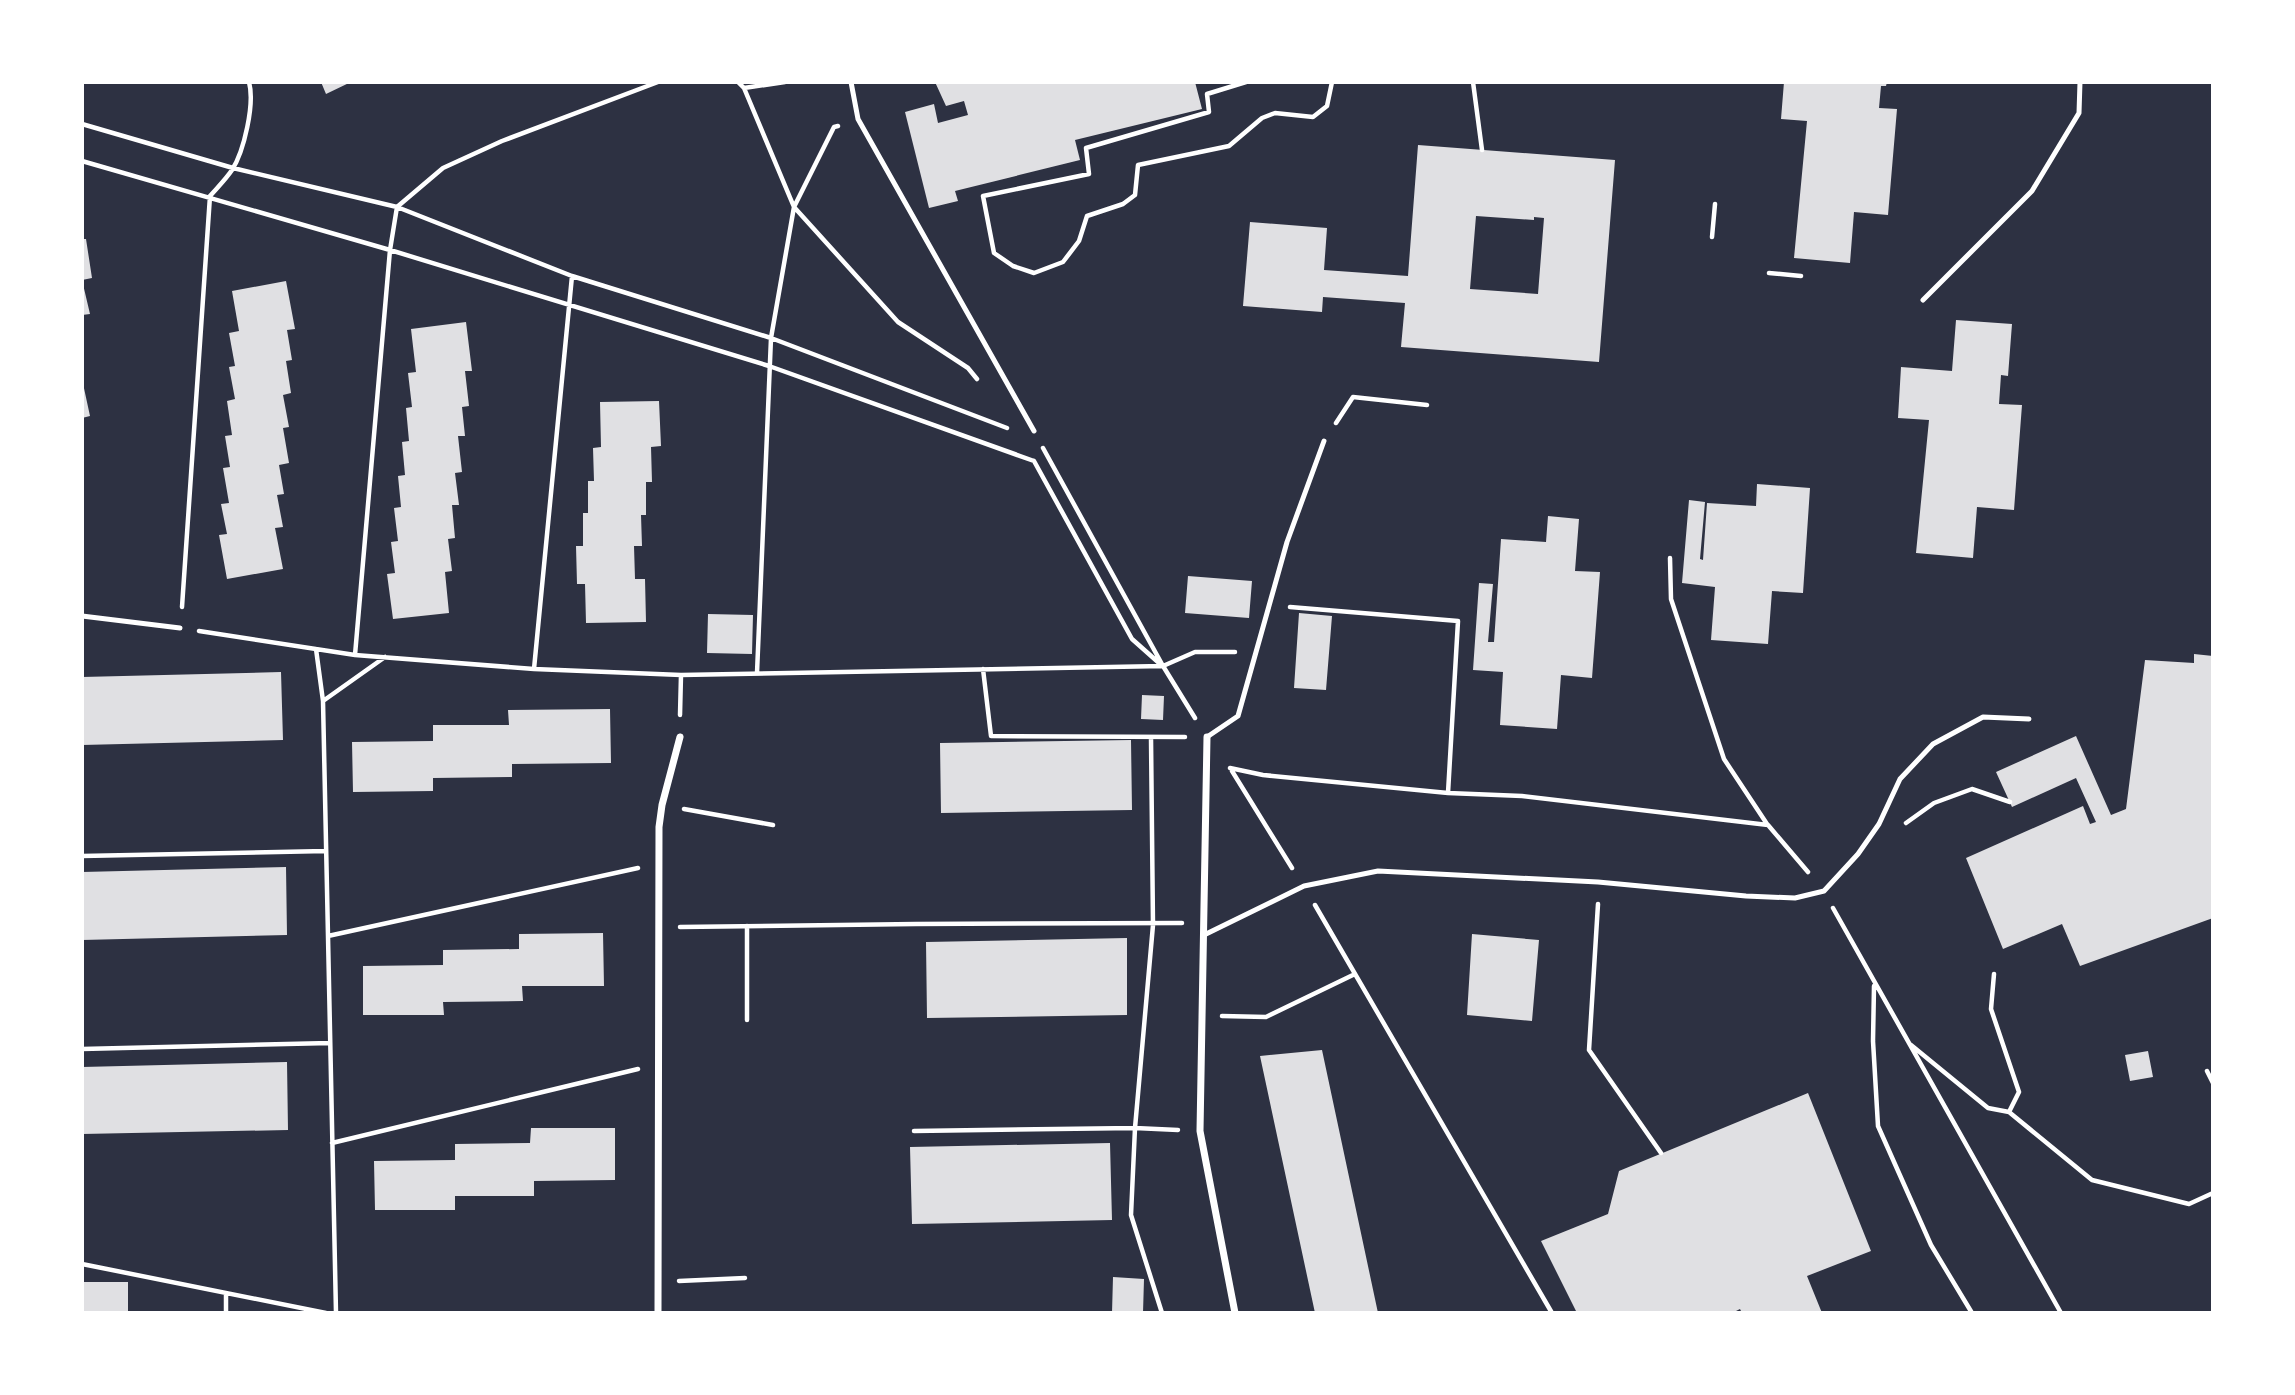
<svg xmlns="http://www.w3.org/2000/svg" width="2295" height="1395" font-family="Helvetica,sans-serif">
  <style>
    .building { fill: #e0e0e3; fill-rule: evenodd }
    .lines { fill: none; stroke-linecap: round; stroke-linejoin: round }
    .path { stroke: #fff; stroke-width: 4.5 }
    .service { stroke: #fff; stroke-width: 5 }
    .minor { stroke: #fff; stroke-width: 7 }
  </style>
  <rect width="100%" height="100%" fill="#2d3142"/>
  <path class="building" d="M 321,82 L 351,82 L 326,94 Z
    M 935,82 L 1195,82 L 1202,109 L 1075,140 L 1080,160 L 955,191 L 958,201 L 929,208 L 905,112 L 934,104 L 938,123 L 968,115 L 964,101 L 946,106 Z
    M 1784,82 L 1887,82 L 1886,86 L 1881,86 L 1879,108 L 1897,109 L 1888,215 L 1854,212 L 1850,263 L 1794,258 L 1807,121 L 1781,119 Z
    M 1418,145 L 1615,160 L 1599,362 L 1401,347 L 1405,303 L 1323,297 L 1322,312 L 1243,306 L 1250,222 L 1327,228 L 1324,270 L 1408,276 ZM 1476,216 L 1534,220 L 1534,217 L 1544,218 L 1538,294 L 1470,289 Z
    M 82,239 L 86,239 L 92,278 L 82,280 Z
    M 82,280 L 90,314 L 82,315 Z
    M 286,281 L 295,329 L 287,330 L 292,360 L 286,361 L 291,393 L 283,395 L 289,427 L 283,428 L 289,463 L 279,465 L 284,494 L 277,495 L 283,527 L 275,528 L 283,569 L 227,579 L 219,535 L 227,534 L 221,504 L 229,503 L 223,468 L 230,467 L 225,436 L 232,435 L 227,401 L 235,399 L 229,367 L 235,366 L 229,333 L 239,331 L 232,291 Z
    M 1956,320 L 2012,324 L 2008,376 L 2001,375 L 1999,404 L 2022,405 L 2014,510 L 1977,507 L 1973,558 L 1916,553 L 1929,420 L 1898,418 L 1901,367 L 1952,371 Z
    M 466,322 L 472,371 L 465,371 L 469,406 L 462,407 L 465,436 L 458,436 L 462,472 L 455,473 L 459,505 L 452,505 L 455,538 L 448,539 L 452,571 L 445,572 L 449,613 L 393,619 L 387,574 L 395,573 L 391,542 L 398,541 L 394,508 L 401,507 L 398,476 L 405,475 L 402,442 L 409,441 L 406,408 L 412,407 L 408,373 L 416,372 L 411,329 Z
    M 82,379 L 90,416 L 82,418 Z
    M 659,401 L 661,446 L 651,447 L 652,482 L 646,482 L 646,515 L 641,515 L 642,546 L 634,546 L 635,579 L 645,579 L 646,622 L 586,623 L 585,584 L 577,584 L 576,546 L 583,546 L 583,513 L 588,513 L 588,481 L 594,481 L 593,448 L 601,447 L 600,402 Z
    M 1757,484 L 1810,488 L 1803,593 L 1772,591 L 1768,644 L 1711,640 L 1715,587 L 1682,583 L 1689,500 L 1705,502 L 1700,559 L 1703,560 L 1707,503 L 1756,506 Z
    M 1548,516 L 1579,519 L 1575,571 L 1600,572 L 1592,678 L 1561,675 L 1557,729 L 1500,725 L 1503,672 L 1473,670 L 1479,583 L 1493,584 L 1488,642 L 1494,642 L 1501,539 L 1546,542 Z
    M 1188,576 L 1252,581 L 1249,618 L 1185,613 Z
    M 1299,613 L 1332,616 L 1326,690 L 1294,688 Z
    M 708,614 L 753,615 L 752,654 L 707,653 Z
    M 2194,654 L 2213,656 L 2213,918 L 2080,966 L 2062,924 L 2003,949 L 1966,858 L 2083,806 L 2090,824 L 2096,822 L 2076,778 L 2012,807 L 1996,772 L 2076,736 L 2111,815 L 2126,809 L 2145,660 L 2194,663 Z
    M 281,672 L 283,740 L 82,745 L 82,677 Z
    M 1142,695 L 1164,696 L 1163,720 L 1141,719 Z
    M 610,709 L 611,763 L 512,764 L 512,777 L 433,778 L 433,791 L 353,792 L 352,742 L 433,741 L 433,725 L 509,725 L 508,710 Z
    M 1131,740 L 1132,810 L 941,813 L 940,743 Z
    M 286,867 L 287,935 L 82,940 L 82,872 Z
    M 603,933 L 604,986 L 522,986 L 523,1001 L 443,1002 L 444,1015 L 363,1015 L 363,966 L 443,965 L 443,950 L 519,949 L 519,934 Z
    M 1472,934 L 1539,940 L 1532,1021 L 1467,1015 Z
    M 1127,938 L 1127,1015 L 927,1018 L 926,942 Z
    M 1322,1050 L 1378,1313 L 1315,1313 L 1260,1056 Z
    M 2148,1051 L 2153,1077 L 2130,1081 L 2125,1055 Z
    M 287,1062 L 288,1130 L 82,1134 L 82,1067 Z
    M 1808,1093 L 1871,1251 L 1807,1276 L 1822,1313 L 1742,1313 L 1740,1309 L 1732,1313 L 1577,1313 L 1541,1241 L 1608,1214 L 1619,1171 Z
    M 531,1128 L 615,1128 L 615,1180 L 534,1181 L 534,1196 L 455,1196 L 455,1210 L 375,1210 L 374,1161 L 455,1160 L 455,1144 L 530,1143 Z
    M 1110,1143 L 1112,1220 L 912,1224 L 910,1147 Z
    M 1113,1277 L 1144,1279 L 1143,1313 L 1112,1313 Z
    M 82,1282 L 128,1282 L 128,1313 L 82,1313 Z"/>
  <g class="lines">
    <path class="path" d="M 738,82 L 744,88 L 794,207 L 898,322 L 968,368 L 977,379
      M 1246,82 L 1207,94 L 1209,112 L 1086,148 L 1089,174 L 983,196 L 994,253 L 1013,266 L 1034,273 L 1063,262 L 1079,241 L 1087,216 L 1123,204 L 1135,195 L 1138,165 L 1229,146 L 1262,118 L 1275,113 L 1313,117 L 1327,106 L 1332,82
      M 1473,82 L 1482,150
      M 744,88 L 785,82
      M 82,124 L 233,168 L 397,207 L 572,276 L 771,338 L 1007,428
      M 82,161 L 390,250 L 769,366 L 1034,461
      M 1712,237 L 1715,204
      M 1769,273 L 1801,276
      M 1336,423 L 1353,397 L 1427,405
      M 1043,448 L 1163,666 L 1195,718
      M 1034,461 L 1132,639 L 1159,663
      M 1670,558 L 1671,599 L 1724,759 L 1767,824
      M 182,607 L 210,196 C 217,188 226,179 232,170 C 244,151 255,104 249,82
      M 1290,607 L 1458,621 L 1448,793
      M 199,631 L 355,655 L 534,669 L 681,675 L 1163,666 L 1195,652 L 1235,652
      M 316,649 L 323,701 L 385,657
      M 355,655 L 390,250 L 397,207 L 443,168 L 502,141 L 658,82
      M 534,669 L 572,276
      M 983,669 L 991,736 L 1185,737
      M 757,673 L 771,338 L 794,207 L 834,127 L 838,126
      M 323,701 L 336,1313
      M 680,715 L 681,675
      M 1151,738 L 1153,925 L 1135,1128 L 1131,1215 L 1162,1313
      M 1230,768 L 1263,775 L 1448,793 L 1522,796 L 1768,825 L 1808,872
      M 1232,771 L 1292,868
      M 684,809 L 773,825
      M 1906,823 L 1934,803 L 1972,789 L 2010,802
      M 82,856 L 326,851
      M 1598,904 L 1589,1050 L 1661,1153
      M 1315,905 L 1552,1313
      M 1833,908 L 2061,1313
      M 680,927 L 916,924 L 1182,923
      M 328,936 L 638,868
      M 1874,986 L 1873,1041 L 1878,1126 L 1931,1245 L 1972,1313
      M 1222,1016 L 1266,1017 L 1355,974
      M 747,1020 L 747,926
      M 1911,1045 L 1988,1108 L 2009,1112 L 2019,1092 L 1991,1009 L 1994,974
      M 82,1049 L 330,1043
      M 2207,1071 L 2213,1083
      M 2009,1112 L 2092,1180 L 2189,1204 L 2213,1193
      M 914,1131 L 1135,1128 L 1178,1130
      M 332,1143 L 638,1069
      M 82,1264 L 326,1313
      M 679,1281 L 745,1278
      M 226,1293 L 226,1313"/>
    <path class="service" d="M 851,82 L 858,119 L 1034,431
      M 1923,300 L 2032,191 L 2079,113 L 2080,82
      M 82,616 L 180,628
      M 1207,737 L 1238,716 L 1287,542 L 1324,441
      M 1204,935 L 1304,886 L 1378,871 L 1598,882 L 1746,896 L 1795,898 L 1824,891 L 1858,854 L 1879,824 L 1900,779 L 1933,744 L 1983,717 L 2029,719"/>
    <path class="minor" d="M 1207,737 L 1200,1131 L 1235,1313
      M 658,1313 L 659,827 L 662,805 L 680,737"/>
  </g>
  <rect width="2295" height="1395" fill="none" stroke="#ffffff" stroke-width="168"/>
</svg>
